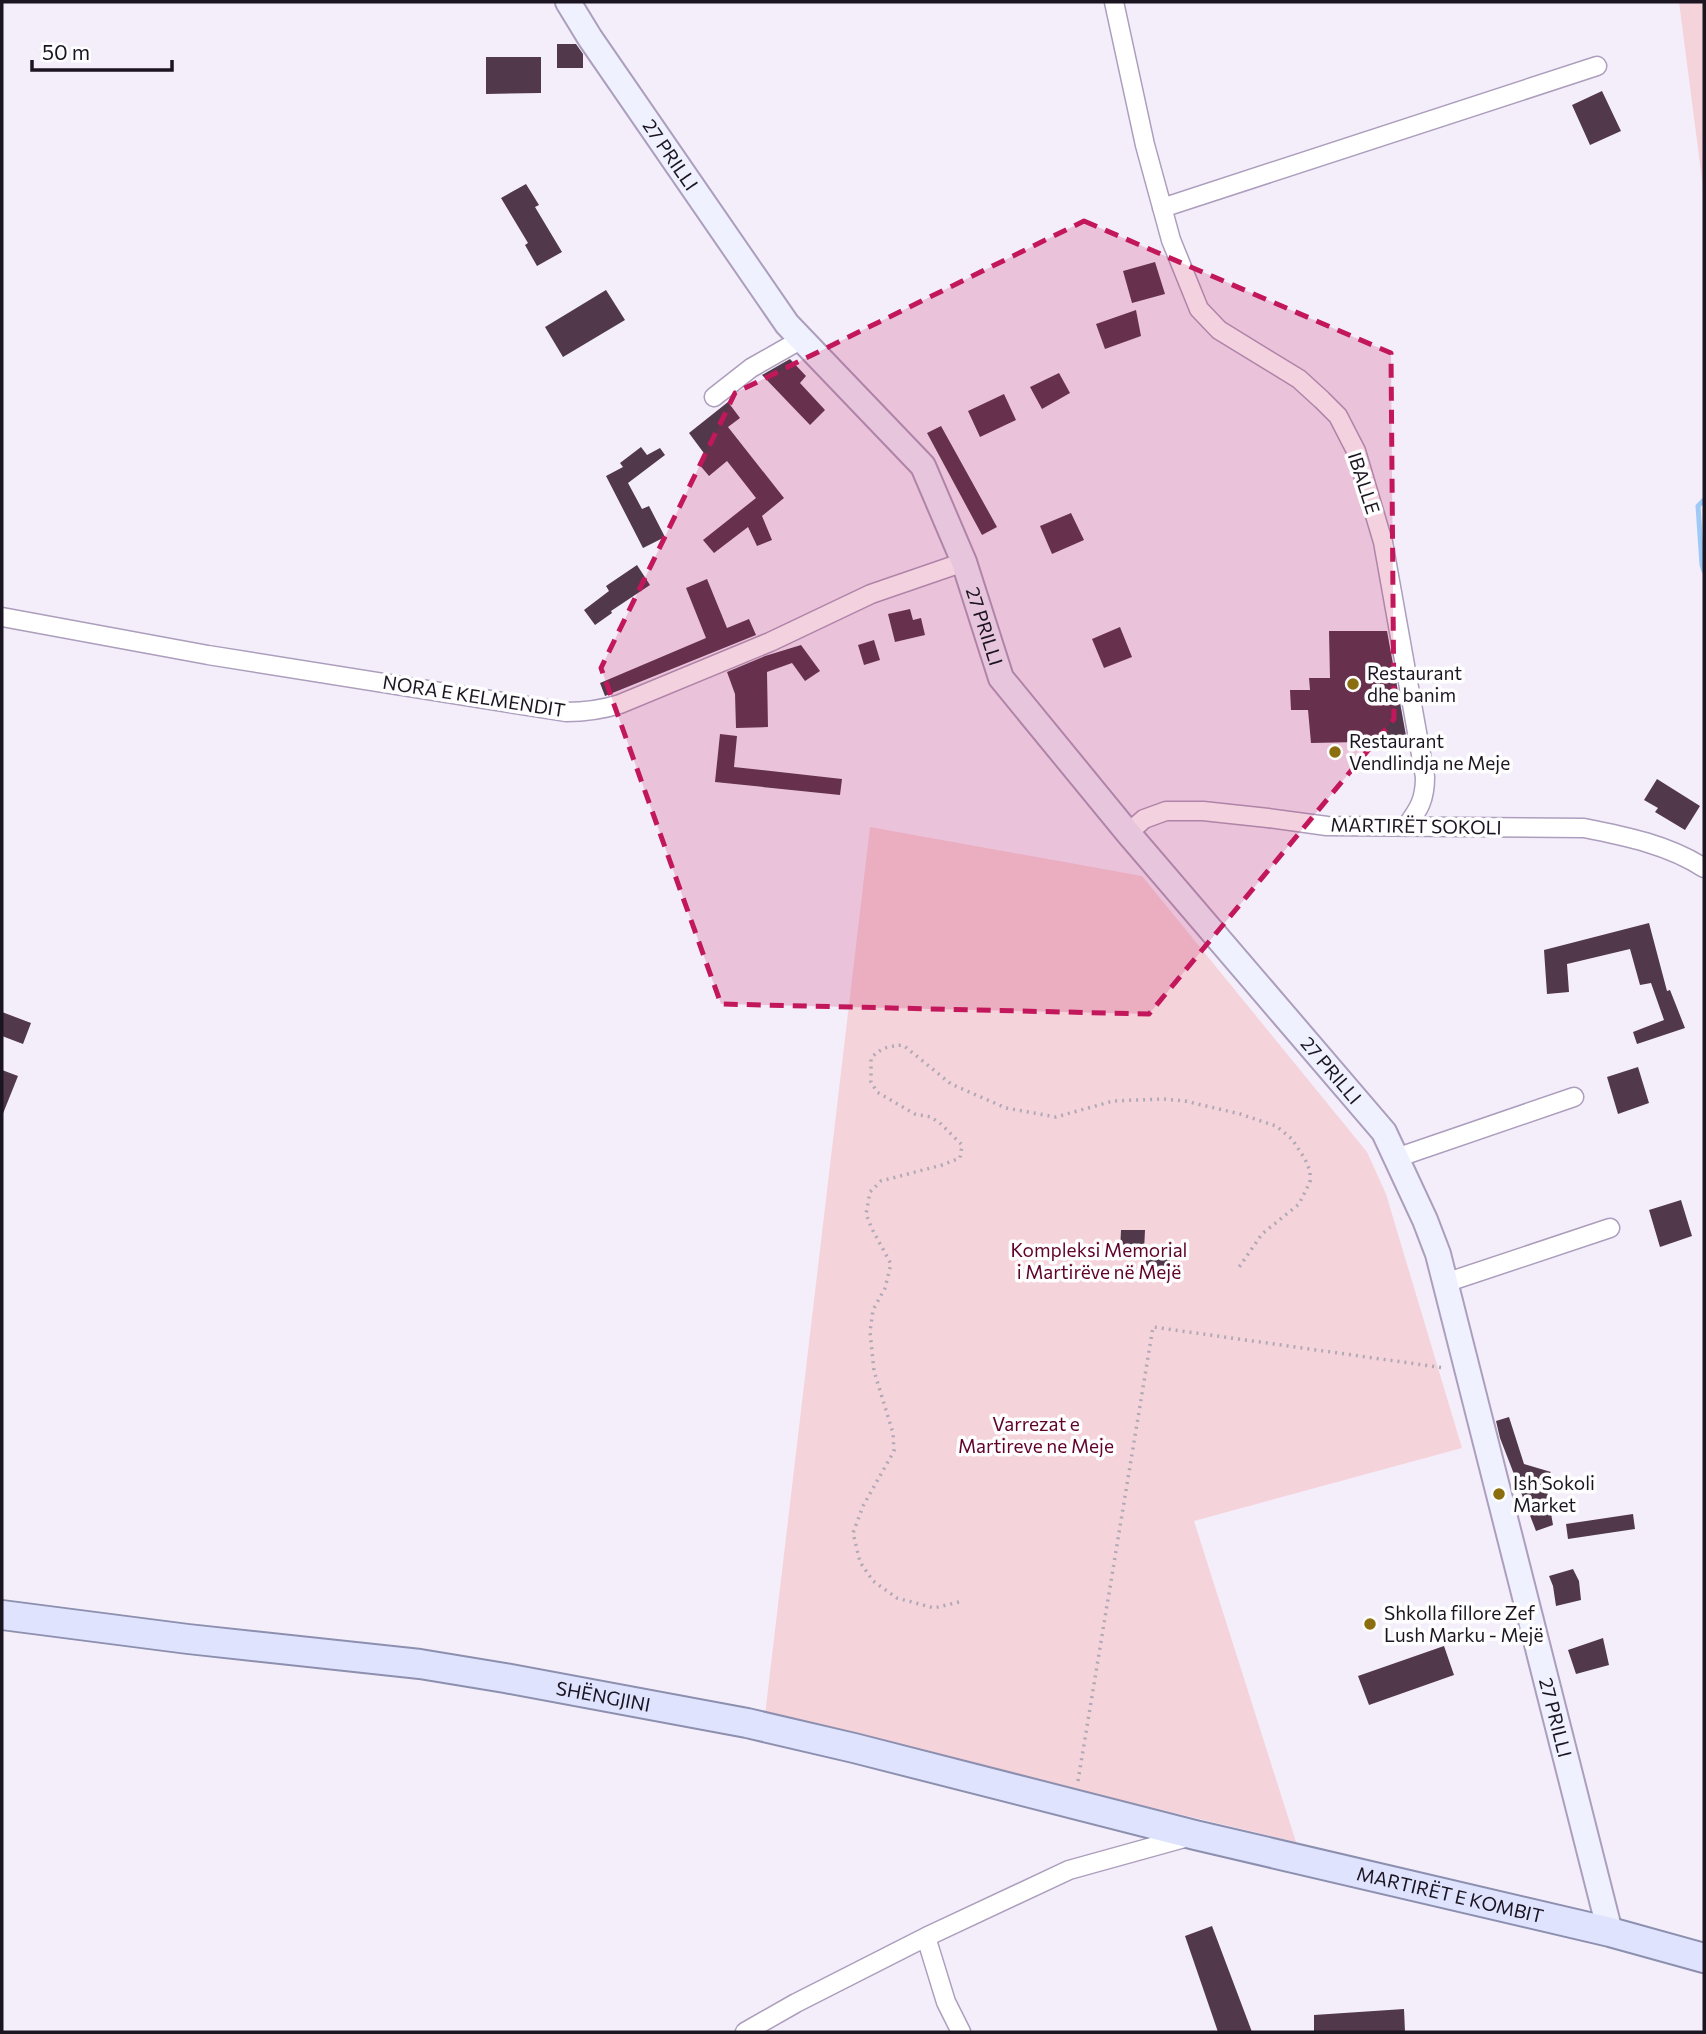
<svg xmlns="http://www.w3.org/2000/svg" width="1706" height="2034" font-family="Commissioner,sans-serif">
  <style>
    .green { fill: #f5d3da }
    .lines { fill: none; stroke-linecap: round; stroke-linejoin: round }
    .stream { stroke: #9fcaf6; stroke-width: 5 }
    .building { fill: #51384b }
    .street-casing { stroke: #ac9ebc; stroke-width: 21 }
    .secondary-casing { stroke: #ac9ebc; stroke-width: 28 }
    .primary-casing { stroke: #8d8faf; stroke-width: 32 }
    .path { stroke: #afa9b6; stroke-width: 3.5; stroke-dasharray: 2 5; stroke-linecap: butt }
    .street { stroke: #fff; stroke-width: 18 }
    .secondary { stroke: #eff1fe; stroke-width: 24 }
    .primary { stroke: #dfe3fd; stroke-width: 28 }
    .marked { fill: #c2185b; fill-opacity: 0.2; stroke: #c2185b; stroke-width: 5; stroke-dasharray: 14 9; stroke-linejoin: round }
    .poi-dot { fill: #8a6e0f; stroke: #fefefe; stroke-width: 2.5 }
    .labels { text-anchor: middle; stroke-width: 7; stroke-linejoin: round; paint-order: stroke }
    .street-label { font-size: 19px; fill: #1b1521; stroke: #fefefe }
    .poi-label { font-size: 19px; fill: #1b1521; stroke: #fefefe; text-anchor: start }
    .park-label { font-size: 19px; fill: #60012a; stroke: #fefefe }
  </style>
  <rect width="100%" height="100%" fill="#f4eefb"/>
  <path class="green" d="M 1679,2 L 1704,2 L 1704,195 Z
    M 870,827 L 1142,876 L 1367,1152 L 1386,1194 L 1462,1448 L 1194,1521 L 1296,1842 L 765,1715 Z"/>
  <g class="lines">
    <path class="stream" d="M 1704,500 L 1698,506 L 1702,565 L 1704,571"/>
  </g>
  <path class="building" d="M 557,44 L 576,44 L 583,54 L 583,68 L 557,68 Z
    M 486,57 L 541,57 L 541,93 L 486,94 Z
    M 1602,91 L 1621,131 L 1590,145 L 1572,105 Z
    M 526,184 L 539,205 L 535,207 L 562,252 L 537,266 L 525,245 L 528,243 L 501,198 Z
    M 1155,262 L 1165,294 L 1132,303 L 1123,271 Z
    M 606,290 L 625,320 L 563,357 L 545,327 Z
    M 1136,310 L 1141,336 L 1105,349 L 1096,324 Z
    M 790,359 L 806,376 L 800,383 L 825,410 L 810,425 L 762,375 Z
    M 1059,373 L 1070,393 L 1042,409 L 1030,387 Z
    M 1004,394 L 1016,420 L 980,437 L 968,411 Z
    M 728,402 L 740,418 L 728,427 L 784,498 L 762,516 L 772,540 L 757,546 L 748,527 L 714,553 L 703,540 L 756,498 L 727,461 L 709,476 L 698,463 L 706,456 L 689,433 Z
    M 941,426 L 997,527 L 982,535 L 927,433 Z
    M 641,447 L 647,455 L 660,448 L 665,455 L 628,483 L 642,509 L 649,506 L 665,537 L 643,548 L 606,476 L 623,467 L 620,463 Z
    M 1071,513 L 1084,540 L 1052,554 L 1040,526 Z
    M 637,565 L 650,585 L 611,611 L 612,613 L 595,625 L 584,610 L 609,591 L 606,586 Z
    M 707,579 L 727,628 L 749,619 L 756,635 L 605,696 L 600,683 L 706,638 L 686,588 Z
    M 910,609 L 913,620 L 921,618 L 925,635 L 895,642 L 888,614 Z
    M 1120,627 L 1132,657 L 1104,668 L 1092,639 Z
    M 1329,631 L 1387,631 L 1407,741 L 1311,743 L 1308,710 L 1291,710 L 1290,690 L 1310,690 L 1309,678 L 1330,678 Z
    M 874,640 L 880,660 L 864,665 L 858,645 Z
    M 801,645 L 820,671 L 805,681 L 792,663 L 767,672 L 768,727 L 736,728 L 735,694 L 727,672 L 765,656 Z
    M 720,734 L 737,736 L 734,767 L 842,779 L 840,795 L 715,782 Z
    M 1657,779 L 1700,806 L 1685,830 L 1655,812 L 1658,808 L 1644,800 Z
    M 1649,923 L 1667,991 L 1670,990 L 1685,1028 L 1637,1044 L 1633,1032 L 1664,1020 L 1651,983 L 1640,985 L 1630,949 L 1567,964 L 1569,992 L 1547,994 L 1544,950 Z
    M 2,1012 L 31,1023 L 23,1044 L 2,1036 Z
    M 1638,1067 L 1649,1103 L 1618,1114 L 1607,1077 Z
    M 2,1070 L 18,1076 L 2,1116 Z
    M 1681,1200 L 1692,1236 L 1660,1247 L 1649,1210 Z
    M 1121,1230 L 1145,1230 L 1144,1251 L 1120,1251 Z
    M 1146,1248 L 1170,1248 L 1170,1269 L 1146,1269 Z
    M 1509,1417 L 1524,1464 L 1551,1472 L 1542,1479 L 1547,1490 L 1553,1525 L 1536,1531 L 1500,1438 L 1496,1421 Z
    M 1633,1514 L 1635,1529 L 1568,1539 L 1566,1524 Z
    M 1573,1569 L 1579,1581 L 1581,1600 L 1556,1606 L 1553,1586 L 1549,1576 Z
    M 1603,1638 L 1609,1665 L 1576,1674 L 1568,1650 Z
    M 1444,1646 L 1454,1675 L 1369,1705 L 1358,1676 Z
    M 1212,1926 L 1252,2032 L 1218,2032 L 1185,1936 Z
    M 1404,2009 L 1405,2032 L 1314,2032 L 1314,2015 Z"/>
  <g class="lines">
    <g class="street-casing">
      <path id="street" d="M 1114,2 L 1145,145 L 1171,240 L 1199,309 L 1219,330 L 1299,379 L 1322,400 L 1338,416 L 1356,451 L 1383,542 L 1425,777 C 1425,800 1419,809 1406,827
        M 1162,208 L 1597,66
        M 714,397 L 751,368 L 802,339
        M 2,617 L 208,655 L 566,712 C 585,712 601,710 620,704 L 770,642 L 871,594 L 964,562
        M 1128,833 L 1144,819 L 1166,811 L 1203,811 L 1268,818 L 1327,826 L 1584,828 C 1625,836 1669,845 1704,868
        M 1396,1158 L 1574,1097
        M 1445,1283 L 1610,1228
        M 926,1937 L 946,2002 L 961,2032
        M 745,2032 L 796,2003 L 926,1937 L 1069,1870 L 1188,1837"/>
    </g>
    <g class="secondary-casing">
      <g id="secondary">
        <path id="s1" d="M 568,2 L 590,38 L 787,324 L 923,466 L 964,562 L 1001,678 L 1128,833 L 1384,1132 L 1425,1220 L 1438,1254 L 1610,1932"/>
      </g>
    </g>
    <g class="primary-casing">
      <g id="primary">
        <path id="s2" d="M 2,1615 L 188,1639 L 420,1664 L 505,1678 L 747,1723 L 854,1748 L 1195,1835 L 1610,1932 L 1704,1958"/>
      </g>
    </g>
    <path class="path" d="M 959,1602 L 934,1608 L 897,1598 L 873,1581 L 860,1562 L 853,1533 L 863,1506 L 894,1451 L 893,1433 L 874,1371 L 870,1332 L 873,1310 L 885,1288 L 891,1264 L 872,1229 L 866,1214 L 870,1192 L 881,1181 L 942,1165 L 960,1158 L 962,1145 L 941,1124 L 931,1117 L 915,1114 L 877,1092 L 871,1082 L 871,1058 C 881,1048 888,1046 903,1045 L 951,1084 L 1006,1108 L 1056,1117 L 1113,1101 L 1163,1099 L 1185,1101 L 1240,1114 L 1276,1126 L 1292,1139 L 1305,1159 L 1310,1171 L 1310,1182 L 1299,1204 L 1262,1234 L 1237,1270
      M 1078,1781 L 1153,1327 L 1445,1368"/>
    <use href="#street" class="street"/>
    <use href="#secondary" class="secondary"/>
    <use href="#primary" class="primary"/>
  </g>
  <path class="marked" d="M 1084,221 L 1391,353 L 1394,719 L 1149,1014 L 721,1004 L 601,668 L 735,393 Z"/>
  <g class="poi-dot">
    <circle cx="1353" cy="684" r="7"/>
    <circle cx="1335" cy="752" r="7"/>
    <circle cx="1499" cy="1494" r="7"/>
    <circle cx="1370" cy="1624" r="7"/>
  </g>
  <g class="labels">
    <g class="street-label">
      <text dy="7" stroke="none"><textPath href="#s1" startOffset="184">27 PRILLI</textPath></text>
      <text transform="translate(1364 483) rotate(72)" y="7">IBALLE</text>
      <text dy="7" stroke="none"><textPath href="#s1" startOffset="758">27 PRILLI</textPath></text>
      <text transform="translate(474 696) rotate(9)" y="7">NORA E KELMENDIT</text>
      <text transform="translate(1416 826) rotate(1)" y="7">MARTIRËT SOKOLI</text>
      <text dy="7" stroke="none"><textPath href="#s1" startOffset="1325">27 PRILLI</textPath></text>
      <text dy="7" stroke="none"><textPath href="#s2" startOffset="607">SHËNGJINI</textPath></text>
      <text dy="7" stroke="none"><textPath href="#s1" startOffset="2018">27 PRILLI</textPath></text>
      <text dy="7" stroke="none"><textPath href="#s2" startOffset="1477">MARTIRËT E KOMBIT</textPath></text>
    </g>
    <g class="poi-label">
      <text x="1367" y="680">Restaurant<tspan x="1367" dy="22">dhe banim</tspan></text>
      <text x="1349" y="748">Restaurant<tspan x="1349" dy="22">Vendlindja ne Meje</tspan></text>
      <text x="1513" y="1490">Ish Sokoli<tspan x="1513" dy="22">Market</tspan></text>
      <text x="1384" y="1620">Shkolla fillore Zef<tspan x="1384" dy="22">Lush Marku - Mejë</tspan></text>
    </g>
    <g class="park-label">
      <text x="1099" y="1257">Kompleksi Memorial<tspan x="1099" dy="22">i Martirëve në Mejë</tspan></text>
      <text x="1036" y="1431">Varrezat e<tspan x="1036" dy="22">Martireve ne Meje</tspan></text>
    </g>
  </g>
  <rect width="1706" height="2034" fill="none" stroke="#1b1521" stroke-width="7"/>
  <path d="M32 60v10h140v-10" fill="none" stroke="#1b1521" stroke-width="3.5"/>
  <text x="42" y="60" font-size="21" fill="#1b1521" stroke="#fefefe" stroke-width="5" paint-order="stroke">50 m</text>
</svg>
